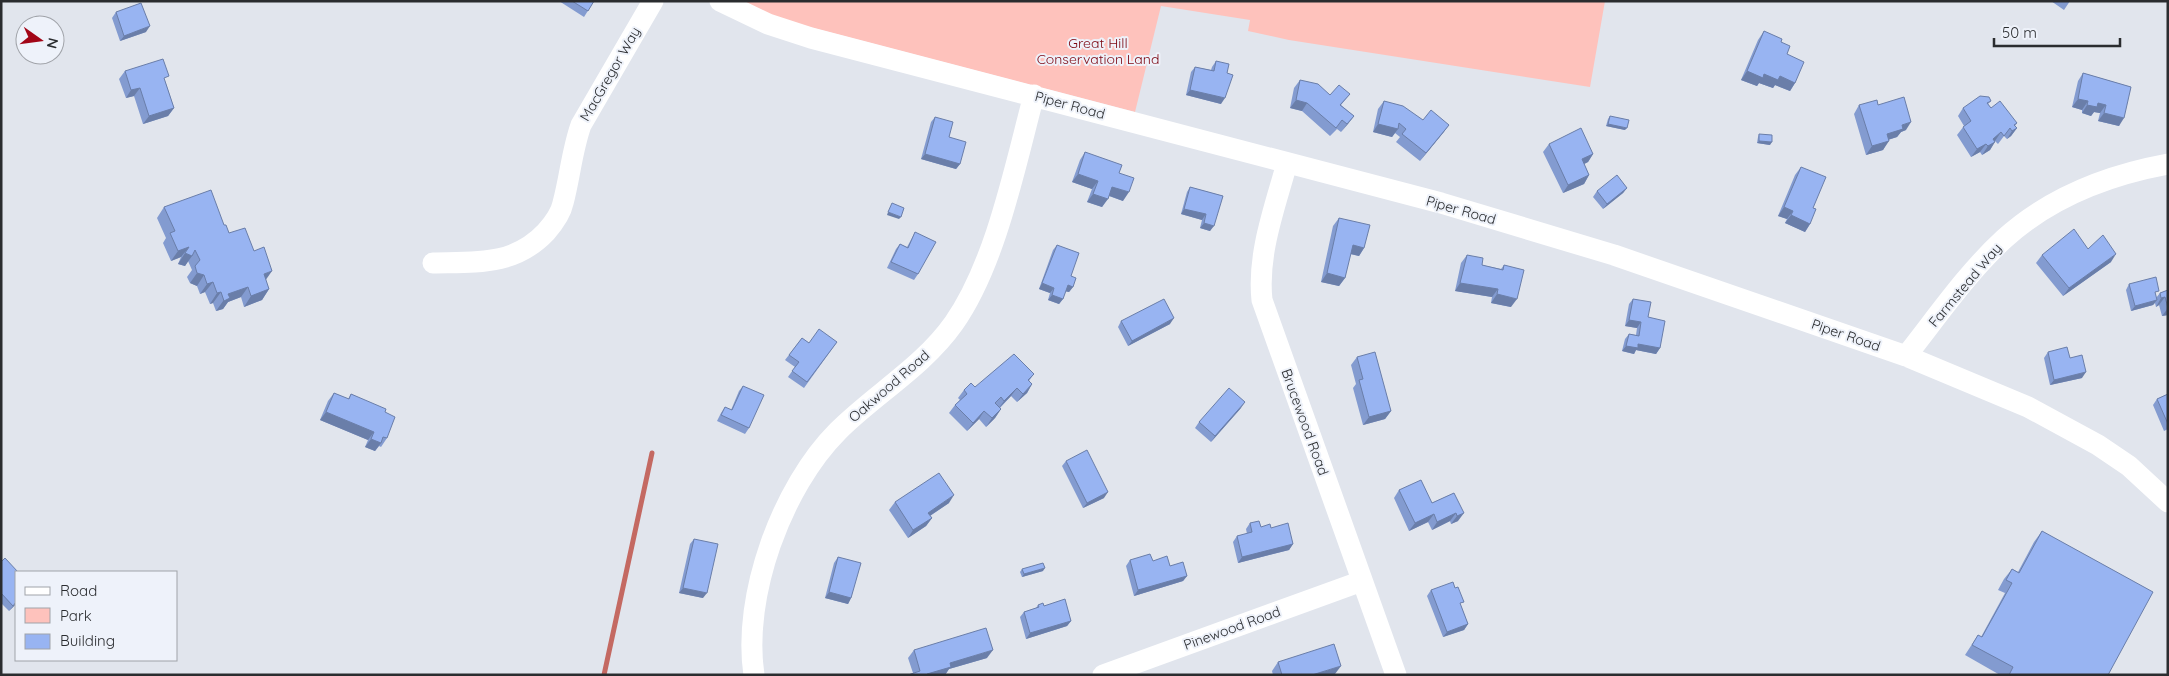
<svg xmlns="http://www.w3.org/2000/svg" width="2169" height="676" font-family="Quicksand,sans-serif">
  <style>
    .green { fill: #fec2bc }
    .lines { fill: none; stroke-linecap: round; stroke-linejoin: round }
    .stream { stroke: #c46962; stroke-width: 5 }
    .minor { stroke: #fff; stroke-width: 21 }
    .wall { fill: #839bd0 }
    .shaded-wall { fill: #6a7ea9 }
    .building { fill: #98b4f2; stroke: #6a7ea9 }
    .labels { text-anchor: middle; stroke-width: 4; stroke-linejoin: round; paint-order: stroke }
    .park-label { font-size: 14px; fill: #7c0510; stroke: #eef2fa }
    .street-label { font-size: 14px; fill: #2a2c2f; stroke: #eef2fa }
  </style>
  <rect width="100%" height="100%" fill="#e1e5ed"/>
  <path class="green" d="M 739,1 L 1605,1 L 1590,87 L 1289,40 L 1248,31 L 1250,20 L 1161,6 L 1135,112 L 779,19 Z"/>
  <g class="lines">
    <path class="stream" d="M 604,675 L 652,453"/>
    <path class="minor" d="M 720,1 L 768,24 L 811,38 L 1441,203 L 1614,255 L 1906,356 L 2028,407 L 2098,445 L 2129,466 L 2168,502
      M 1287,163 C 1275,207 1257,254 1262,300 L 1396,675
      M 433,263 C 476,262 514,266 546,232 C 553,224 561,213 563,203 C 570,177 572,150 581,125 L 653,1
      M 1906,356 C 1937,317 1967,273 2004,239 C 2049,198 2108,175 2168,164
      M 754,675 C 742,596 782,487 838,431 C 875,394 923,367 954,323 C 996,263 1015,166 1034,95
      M 1103,675 L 1362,581"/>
  </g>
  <path class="wall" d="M 559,1 L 594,1 L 584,17 Z
    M 2051,1 L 2070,1 L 2064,10 Z
    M 116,12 L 146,32 L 120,41 L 112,18 Z
    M 1764,31 L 1781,42 L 1787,54 L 1795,83 L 1790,91 L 1775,85 L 1773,88 L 1759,83 L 1757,86 L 1741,80 L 1758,40 Z
    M 1216,61 L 1221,104 L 1186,95 L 1191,72 L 1195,67 L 1211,70 L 1212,67 Z
    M 125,71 L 165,81 L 174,108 L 168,116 L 143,124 L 134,96 L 126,98 L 119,79 Z
    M 2083,73 L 2131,87 L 2119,126 L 2098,121 L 2100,113 L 2094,112 L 2091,116 L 2082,113 L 2082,110 L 2072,107 L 2078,81 Z
    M 1300,80 L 1330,95 L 1350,94 L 1341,105 L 1354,116 L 1341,132 L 1337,129 L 1330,136 L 1302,111 L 1290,108 L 1294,88 Z
    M 1384,101 L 1423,120 L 1449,125 L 1443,133 L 1420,161 L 1396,142 L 1400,137 L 1395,133 L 1392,137 L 1373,132 L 1378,109 Z
    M 1991,101 L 1988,104 L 1991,108 L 2017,123 L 2015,126 L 2017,128 L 2011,136 L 2007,139 L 2004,136 L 1998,144 L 1995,141 L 1990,150 L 1982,155 L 1980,152 L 1971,157 L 1957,135 L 1964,126 L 1958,116 L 1963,108 Z
    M 1859,105 L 1878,105 L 1906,130 L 1901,132 L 1897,137 L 1888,140 L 1883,150 L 1866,155 L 1854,114 Z
    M 1610,116 L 1625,130 L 1606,126 L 1608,119 Z
    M 935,117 L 949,137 L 960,164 L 956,169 L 921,159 L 931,122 Z
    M 1759,134 L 1770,145 L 1757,143 L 1758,137 Z
    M 1549,144 L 1593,154 L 1588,162 L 1584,164 L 1589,175 L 1584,184 L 1563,193 L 1543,152 Z
    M 1085,152 L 1119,173 L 1123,201 L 1109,196 L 1102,207 L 1087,202 L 1092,189 L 1072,182 L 1080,160 Z
    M 1801,167 L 1813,208 L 1810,224 L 1805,232 L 1785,223 L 1787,219 L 1778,216 L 1795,175 Z
    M 1190,187 L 1223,196 L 1210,231 L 1200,228 L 1202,220 L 1181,214 L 1187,192 Z
    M 1627,188 L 1623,193 L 1603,209 L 1593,197 L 1597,191 Z
    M 164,207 L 224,225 L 229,233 L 254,251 L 269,289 L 262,300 L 244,307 L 241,297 L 228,302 L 223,309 L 216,311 L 213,303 L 210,304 L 205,292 L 200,294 L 197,286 L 190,283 L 187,277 L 192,270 L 188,261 L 185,266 L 178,264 L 181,257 L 171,261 L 163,243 L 166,238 L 157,218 Z
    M 1339,218 L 1364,248 L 1359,256 L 1350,254 L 1345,278 L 1339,286 L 1321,282 L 1333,226 Z
    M 915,232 L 918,274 L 914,280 L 887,268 L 896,249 L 900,244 L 907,247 L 912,238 Z
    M 1057,245 L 1071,276 L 1073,287 L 1069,292 L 1065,291 L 1063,299 L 1059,304 L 1048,300 L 1050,293 L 1039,289 L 1053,250 Z
    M 2088,249 L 2111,262 L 2063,296 L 2036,263 L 2042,255 Z
    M 1467,255 L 1482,265 L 1501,269 L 1504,265 L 1511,307 L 1491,303 L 1492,297 L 1455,291 L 1461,263 Z
    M 2129,284 L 2156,296 L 2156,298 L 2160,293 L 2168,290 L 2168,315 L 2162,316 L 2159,305 L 2156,307 L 2155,303 L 2153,305 L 2131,311 L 2126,290 Z
    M 1633,299 L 1648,317 L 1660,348 L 1656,354 L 1636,350 L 1634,354 L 1622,351 L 1625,339 L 1629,334 L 1636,335 L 1637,328 L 1625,326 L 1629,304 Z
    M 1121,321 L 1170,324 L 1128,346 L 1118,327 Z
    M 802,338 L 809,343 L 837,342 L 804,388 L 788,377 L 795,367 L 785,360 Z
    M 2048,352 L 2070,358 L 2082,378 L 2050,385 L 2044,358 Z
    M 1357,357 L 1391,411 L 1385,419 L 1363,425 L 1353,388 L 1356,384 L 1351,365 Z
    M 1034,374 L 1029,381 L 1032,384 L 1027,393 L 1017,402 L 1011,396 L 1000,408 L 1001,409 L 995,418 L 986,427 L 979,419 L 967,431 L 949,413 L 955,405 L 960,400 L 958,398 L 964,390 L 975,387 Z
    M 743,386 L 749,428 L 745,434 L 717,421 L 721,413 L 725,407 L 731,410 L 739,391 Z
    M 334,393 L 348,399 L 351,394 L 385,412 L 387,438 L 381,447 L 379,446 L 375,451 L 365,447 L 368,440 L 320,420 L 328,401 Z
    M 2168,394 L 2168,429 L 2164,431 L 2153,405 L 2157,399 Z
    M 1241,408 L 1211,442 L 1195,428 L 1199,422 Z
    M 1066,461 L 1104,498 L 1083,508 L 1062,466 Z
    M 1399,490 L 1432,503 L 1454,493 L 1458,521 L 1451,524 L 1450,521 L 1432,530 L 1428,522 L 1409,531 L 1394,498 Z
    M 895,502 L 949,503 L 930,516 L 932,518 L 926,526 L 908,538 L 889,510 Z
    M 1250,523 L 1261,527 L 1271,528 L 1293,544 L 1289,550 L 1238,563 L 1233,542 L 1237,536 L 1247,534 L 1246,529 Z
    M 2042,531 L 2108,675 L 2000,675 L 1965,655 L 1978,635 L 1981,637 L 2005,593 L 1998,590 L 2004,579 L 2012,569 L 2018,572 L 2034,542 Z
    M 694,539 L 703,598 L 679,593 L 690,544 Z
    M 838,557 L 851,598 L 848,604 L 825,598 L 834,563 Z
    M 1,560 L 16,572 L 16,604 L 9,611 L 1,603 Z
    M 1130,560 L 1153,561 L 1170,566 L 1187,576 L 1183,581 L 1134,596 L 1126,566 Z
    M 1022,569 L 1043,571 L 1022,577 L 1020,572 Z
    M 1431,590 L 1461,606 L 1468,624 L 1464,630 L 1443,637 L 1427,596 Z
    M 1038,605 L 1044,606 L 1071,621 L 1067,626 L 1026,639 L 1020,617 L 1024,612 L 1036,608 Z
    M 914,650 L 987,658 L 949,669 L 945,675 L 908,675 L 913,673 L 908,658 Z
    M 1278,662 L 1335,674 L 1332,675 L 1273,675 L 1272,671 Z"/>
  <path class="shaded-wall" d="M 150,26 L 146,32 L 120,41 L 124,36 Z
    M 1747,71 L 1780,76 L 1795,83 L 1790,91 L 1775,85 L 1773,88 L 1759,83 L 1757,86 L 1741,80 Z
    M 140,88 L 134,96 L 126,98 L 131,90 Z
    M 1190,90 L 1225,98 L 1221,104 L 1186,95 Z
    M 2078,99 L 2088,101 L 2082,110 L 2072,107 Z
    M 1296,100 L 1307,103 L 1302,111 L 1290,108 Z
    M 2098,103 L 2106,105 L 2100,113 L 2094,112 L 2091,116 L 2082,113 L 2087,105 Z
    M 174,108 L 168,116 L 143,124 L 149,116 Z
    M 2104,113 L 2124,118 L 2119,126 L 2098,121 Z
    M 1354,116 L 1348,124 L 1341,132 L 1347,124 Z
    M 1911,122 L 1906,130 L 1901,132 L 1897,137 L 1881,142 L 1887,134 L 1902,125 Z
    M 1378,124 L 1398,129 L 1392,137 L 1373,132 Z
    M 1608,124 L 1627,128 L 1625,130 L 1606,126 Z
    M 1449,125 L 1443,133 L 1420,161 L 1426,153 Z
    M 2017,128 L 2011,136 L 2007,139 L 2012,131 Z
    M 2001,132 L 1995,141 L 1987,147 L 1993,139 Z
    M 1759,141 L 1772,142 L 1770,145 L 1757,143 Z
    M 1889,141 L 1883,150 L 1866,155 L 1872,146 Z
    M 1995,142 L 1990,150 L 1982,155 L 1988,146 Z
    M 1986,144 L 1980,152 L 1971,157 L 1977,149 Z
    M 925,154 L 960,164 L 956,169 L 921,159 Z
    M 1593,154 L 1588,162 L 1576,168 L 1582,159 Z
    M 1078,174 L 1098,181 L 1092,189 L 1072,182 Z
    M 1589,175 L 1584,184 L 1563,193 L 1568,185 Z
    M 1112,187 L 1129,192 L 1123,201 L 1107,195 Z
    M 1627,188 L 1623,193 L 1603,209 L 1607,204 Z
    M 1093,194 L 1108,199 L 1102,207 L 1087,202 Z
    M 1784,207 L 1793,211 L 1787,219 L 1778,216 Z
    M 1184,209 L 1206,214 L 1202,220 L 1181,214 Z
    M 888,212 L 901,217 L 899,219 L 887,215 Z
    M 1791,215 L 1810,224 L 1805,232 L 1785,223 Z
    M 1204,223 L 1214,226 L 1210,231 L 1200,228 Z
    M 1353,245 L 1364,248 L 1359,256 L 1347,253 Z
    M 189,247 L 181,257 L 171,261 L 178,251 Z
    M 185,253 L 192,256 L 185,266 L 178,264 Z
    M 2116,254 L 2111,262 L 2063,296 L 2069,288 Z
    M 272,271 L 265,281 L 264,274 Z
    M 197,273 L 204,275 L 197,286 L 190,283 Z
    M 1327,273 L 1345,278 L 1339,286 L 1321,282 Z
    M 213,282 L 205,292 L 200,294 L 207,284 Z
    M 1042,283 L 1054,288 L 1050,293 L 1039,289 Z
    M 1460,283 L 1498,289 L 1492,297 L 1455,291 Z
    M 1068,285 L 1073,287 L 1069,292 L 1064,291 Z
    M 248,287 L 241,297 L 228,302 L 223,309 L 216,311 L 228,294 Z
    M 269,289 L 262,300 L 244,307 L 251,296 Z
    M 221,292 L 213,303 L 210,304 L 217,293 Z
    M 1497,294 L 1517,299 L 1511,307 L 1491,303 Z
    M 1052,295 L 1063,299 L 1059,304 L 1048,300 Z
    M 2165,297 L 2159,305 L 2156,307 L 2161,298 Z
    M 2157,300 L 2153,305 L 2131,311 L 2135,306 Z
    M 2168,308 L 2168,315 L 2162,316 Z
    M 1174,318 L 1170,324 L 1128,346 L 1132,341 Z
    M 1629,320 L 1641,322 L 1637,328 L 1625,326 Z
    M 1638,344 L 1660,348 L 1656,354 L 1636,350 L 1634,354 L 1622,351 L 1626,346 Z
    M 2086,372 L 2082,378 L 2050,385 L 2054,380 Z
    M 1032,384 L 1027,393 L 1017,402 L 1023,394 Z
    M 1017,388 L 1011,396 L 998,409 L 1004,401 Z
    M 1245,402 L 1241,408 L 1211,442 L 1215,436 Z
    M 1001,409 L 995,418 L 986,427 L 992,418 Z
    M 984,411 L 979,419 L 967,431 L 973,423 Z
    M 1391,411 L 1385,419 L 1363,425 L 1369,417 Z
    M 326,412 L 374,432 L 368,440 L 320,420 Z
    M 371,439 L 381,443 L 375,451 L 365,447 Z
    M 1108,492 L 1104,498 L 1083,508 L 1087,503 Z
    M 954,495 L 949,503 L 922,521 L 928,513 Z
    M 1456,513 L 1450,521 L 1432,530 L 1437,522 Z
    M 1464,513 L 1458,521 L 1451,524 L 1457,516 Z
    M 1434,514 L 1428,522 L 1409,531 L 1415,523 Z
    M 932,518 L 926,526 L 908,538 L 913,530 Z
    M 1293,544 L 1289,550 L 1238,563 L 1242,557 Z
    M 1045,568 L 1043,571 L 1022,577 L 1024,574 Z
    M 1187,576 L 1183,581 L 1134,596 L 1138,590 Z
    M 683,588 L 707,593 L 703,598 L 679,593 Z
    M 829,592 L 851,598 L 848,604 L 825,598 Z
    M 16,602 L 16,604 L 9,611 L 13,606 Z
    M 1071,621 L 1067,626 L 1026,639 L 1030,633 Z
    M 1468,624 L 1464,630 L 1443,637 L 1447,632 Z
    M 993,650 L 987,658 L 949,669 L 945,675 L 926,675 L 950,663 Z
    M 1341,666 L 1335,674 L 1332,675 L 1312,675 Z"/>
  <path class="building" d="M 572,1 L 594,1 L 588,11 Z
    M 141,3 L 150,26 L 124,36 L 116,12 Z
    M 1764,31 L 1782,39 L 1781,42 L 1790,46 L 1787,54 L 1804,62 L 1795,83 L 1780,76 L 1778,80 L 1764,74 L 1763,78 L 1747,71 Z
    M 163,59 L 169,76 L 164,78 L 174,108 L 149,116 L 140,88 L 131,90 L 125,71 Z
    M 1216,61 L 1229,64 L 1227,73 L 1233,75 L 1225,98 L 1190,90 L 1195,67 L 1214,71 Z
    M 2083,73 L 2131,87 L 2124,118 L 2104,113 L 2106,105 L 2098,103 L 2097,107 L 2087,105 L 2088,101 L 2078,99 Z
    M 1300,80 L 1318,84 L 1330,95 L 1339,85 L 1350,94 L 1340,105 L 1354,116 L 1347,124 L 1342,120 L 1336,128 L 1307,103 L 1296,100 Z
    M 1980,96 L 1989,97 L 1991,101 L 1987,103 L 1991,108 L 2000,101 L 2017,123 L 2014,125 L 2017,128 L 2012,131 L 2010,128 L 2004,136 L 2001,132 L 1993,139 L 1995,142 L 1988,146 L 1986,144 L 1977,149 L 1963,127 L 1971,121 L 1963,108 Z
    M 1904,97 L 1911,122 L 1902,125 L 1903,129 L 1887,134 L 1889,141 L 1872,146 L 1859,105 L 1877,100 L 1878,105 Z
    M 1384,101 L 1403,106 L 1423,120 L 1431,110 L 1449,125 L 1426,153 L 1402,134 L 1406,129 L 1399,123 L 1398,129 L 1378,124 Z
    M 1610,116 L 1629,120 L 1627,128 L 1608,124 Z
    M 935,117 L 953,122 L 949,137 L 966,142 L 960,164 L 925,154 Z
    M 1581,128 L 1593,154 L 1582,159 L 1589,175 L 1568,185 L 1549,144 Z
    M 1759,134 L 1772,135 L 1772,142 L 1759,141 Z
    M 1085,152 L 1122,165 L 1119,173 L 1134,178 L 1129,192 L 1112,187 L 1108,199 L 1093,194 L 1098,181 L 1078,174 Z
    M 1801,167 L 1826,177 L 1813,208 L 1816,209 L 1810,224 L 1791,215 L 1793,211 L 1784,207 Z
    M 1617,175 L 1627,188 L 1607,204 L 1597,191 Z
    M 1190,187 L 1223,196 L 1214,226 L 1204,223 L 1206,214 L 1184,209 Z
    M 211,190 L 224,225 L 226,225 L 229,233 L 245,228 L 254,251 L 264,247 L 272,271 L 264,274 L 269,289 L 251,296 L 248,287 L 228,294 L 230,298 L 224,301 L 221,292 L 217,293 L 213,282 L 207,284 L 204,275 L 197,273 L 195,266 L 200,260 L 195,250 L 192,256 L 185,253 L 189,247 L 178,251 L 170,233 L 175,231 L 164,207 Z
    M 892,203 L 904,208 L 901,217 L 888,212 Z
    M 1339,218 L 1370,225 L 1364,248 L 1353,245 L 1345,278 L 1327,273 Z
    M 2074,229 L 2088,249 L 2103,235 L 2116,254 L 2069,288 L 2042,255 Z
    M 915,232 L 936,242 L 918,274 L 891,262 L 900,244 L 908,248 Z
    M 1057,245 L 1079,253 L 1071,276 L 1076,278 L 1073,287 L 1068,285 L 1063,299 L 1052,295 L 1054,288 L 1042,283 Z
    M 1467,255 L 1483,258 L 1482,265 L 1503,270 L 1504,265 L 1524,270 L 1517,299 L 1497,294 L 1498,289 L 1460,283 Z
    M 2156,277 L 2159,291 L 2155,292 L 2157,300 L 2135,306 L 2129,284 Z
    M 2168,290 L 2168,308 L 2165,297 L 2161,298 L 2160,293 Z
    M 1164,299 L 1174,318 L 1132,341 L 1121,321 Z
    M 1633,299 L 1651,302 L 1648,317 L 1665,321 L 1660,348 L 1638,344 L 1638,348 L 1626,346 L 1629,334 L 1639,336 L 1641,322 L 1629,320 Z
    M 819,329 L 837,342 L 807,382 L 792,371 L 799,362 L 789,355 L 802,338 L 809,343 Z
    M 2067,347 L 2070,358 L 2082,355 L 2086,372 L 2054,380 L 2048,352 Z
    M 1375,352 L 1391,411 L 1369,417 L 1359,380 L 1363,379 L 1357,357 Z
    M 1014,354 L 1034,374 L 1028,380 L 1032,384 L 1023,394 L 1017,388 L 1004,401 L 1001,397 L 995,403 L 1001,409 L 992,418 L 984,411 L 973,423 L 955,405 L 967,394 L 964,390 L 971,383 L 975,387 Z
    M 743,386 L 764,395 L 749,428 L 721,415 L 725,407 L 732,410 Z
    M 1229,388 L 1245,402 L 1215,436 L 1199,422 Z
    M 334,393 L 349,399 L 351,394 L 386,409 L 385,412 L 395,417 L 387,438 L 383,437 L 381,443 L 371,439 L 374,432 L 326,412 Z
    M 2168,394 L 2168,424 L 2157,399 Z
    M 1087,450 L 1108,492 L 1087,503 L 1066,461 Z
    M 939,473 L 954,495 L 928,513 L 932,518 L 913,530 L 895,502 Z
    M 1421,480 L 1432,503 L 1454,493 L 1464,513 L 1457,516 L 1456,513 L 1437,522 L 1434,514 L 1415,523 L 1399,490 Z
    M 1259,521 L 1261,527 L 1270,524 L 1271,528 L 1288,523 L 1293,544 L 1242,557 L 1237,536 L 1252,532 L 1250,523 Z
    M 2042,531 L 2153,592 L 2108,675 L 2009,675 L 2013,667 L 1972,645 L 1978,635 L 1982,637 L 2012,583 L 2006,580 L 2012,569 L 2019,573 Z
    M 694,539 L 718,544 L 707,593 L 683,588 Z
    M 1150,554 L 1153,561 L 1167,556 L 1170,566 L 1183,562 L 1187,576 L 1138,590 L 1130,560 Z
    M 838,557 L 861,563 L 851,598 L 829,592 Z
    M 5,558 L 18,572 L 16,572 L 16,602 L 13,606 L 1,593 L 1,560 L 2,561 Z
    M 1043,563 L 1045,568 L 1024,574 L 1022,569 Z
    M 1453,582 L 1455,588 L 1458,587 L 1464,602 L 1460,603 L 1468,624 L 1447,632 L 1431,590 Z
    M 1065,599 L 1071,621 L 1030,633 L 1024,612 L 1039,607 L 1038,605 L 1043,603 L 1044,606 Z
    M 986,628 L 993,650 L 950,663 L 951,667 L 927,674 L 927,675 L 908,675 L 920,671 L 914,650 Z
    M 1334,644 L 1341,666 L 1312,675 L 1282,675 L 1278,662 Z"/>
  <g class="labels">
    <g class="park-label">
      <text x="1098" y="48">Great Hill<tspan x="1098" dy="16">Conservation Land</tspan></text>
    </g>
    <g class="street-label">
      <text transform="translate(610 74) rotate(-60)" y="5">MacGregor Way</text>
      <text transform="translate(1070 105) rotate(15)" y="5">Piper Road</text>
      <text transform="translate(1461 210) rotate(16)" y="5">Piper Road</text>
      <text transform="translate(1965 285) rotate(-50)" y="5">Farmstead Way</text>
      <text transform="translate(1846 335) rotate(19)" y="5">Piper Road</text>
      <text transform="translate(889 386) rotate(-41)" y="5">Oakwood Road</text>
      <text transform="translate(1305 422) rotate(70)" y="5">Brucewood Road</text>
      <text transform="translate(1232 628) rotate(-20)" y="5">Pinewood Road</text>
    </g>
  </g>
  <rect width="2169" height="676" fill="none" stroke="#2a2c2f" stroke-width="5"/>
  <rect x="15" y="571" width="162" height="90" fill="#eef2fa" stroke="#a0a3a9"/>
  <rect x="25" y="587" width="25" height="8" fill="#ffffff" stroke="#a0a3a9"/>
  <text x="60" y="596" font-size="15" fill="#2a2c2f">Road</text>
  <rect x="25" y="608" width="25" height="15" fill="#fec2bc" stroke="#a0a3a9"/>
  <text x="60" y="621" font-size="15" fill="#2a2c2f">Park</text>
  <rect x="25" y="634" width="25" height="15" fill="#98b4f2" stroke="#a0a3a9"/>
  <text x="60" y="646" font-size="15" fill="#2a2c2f">Building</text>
  <g transform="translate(40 40) rotate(104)"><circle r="24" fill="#eef2fa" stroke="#a0a3a9"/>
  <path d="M0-4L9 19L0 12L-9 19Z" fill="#a20617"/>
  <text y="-8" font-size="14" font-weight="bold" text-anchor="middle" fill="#2a2c2f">N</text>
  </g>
  <path d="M1994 38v8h126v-8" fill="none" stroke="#2a2c2f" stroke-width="2.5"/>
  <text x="2002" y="38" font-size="15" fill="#2a2c2f" stroke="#eef2fa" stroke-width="4" paint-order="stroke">50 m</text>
</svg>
